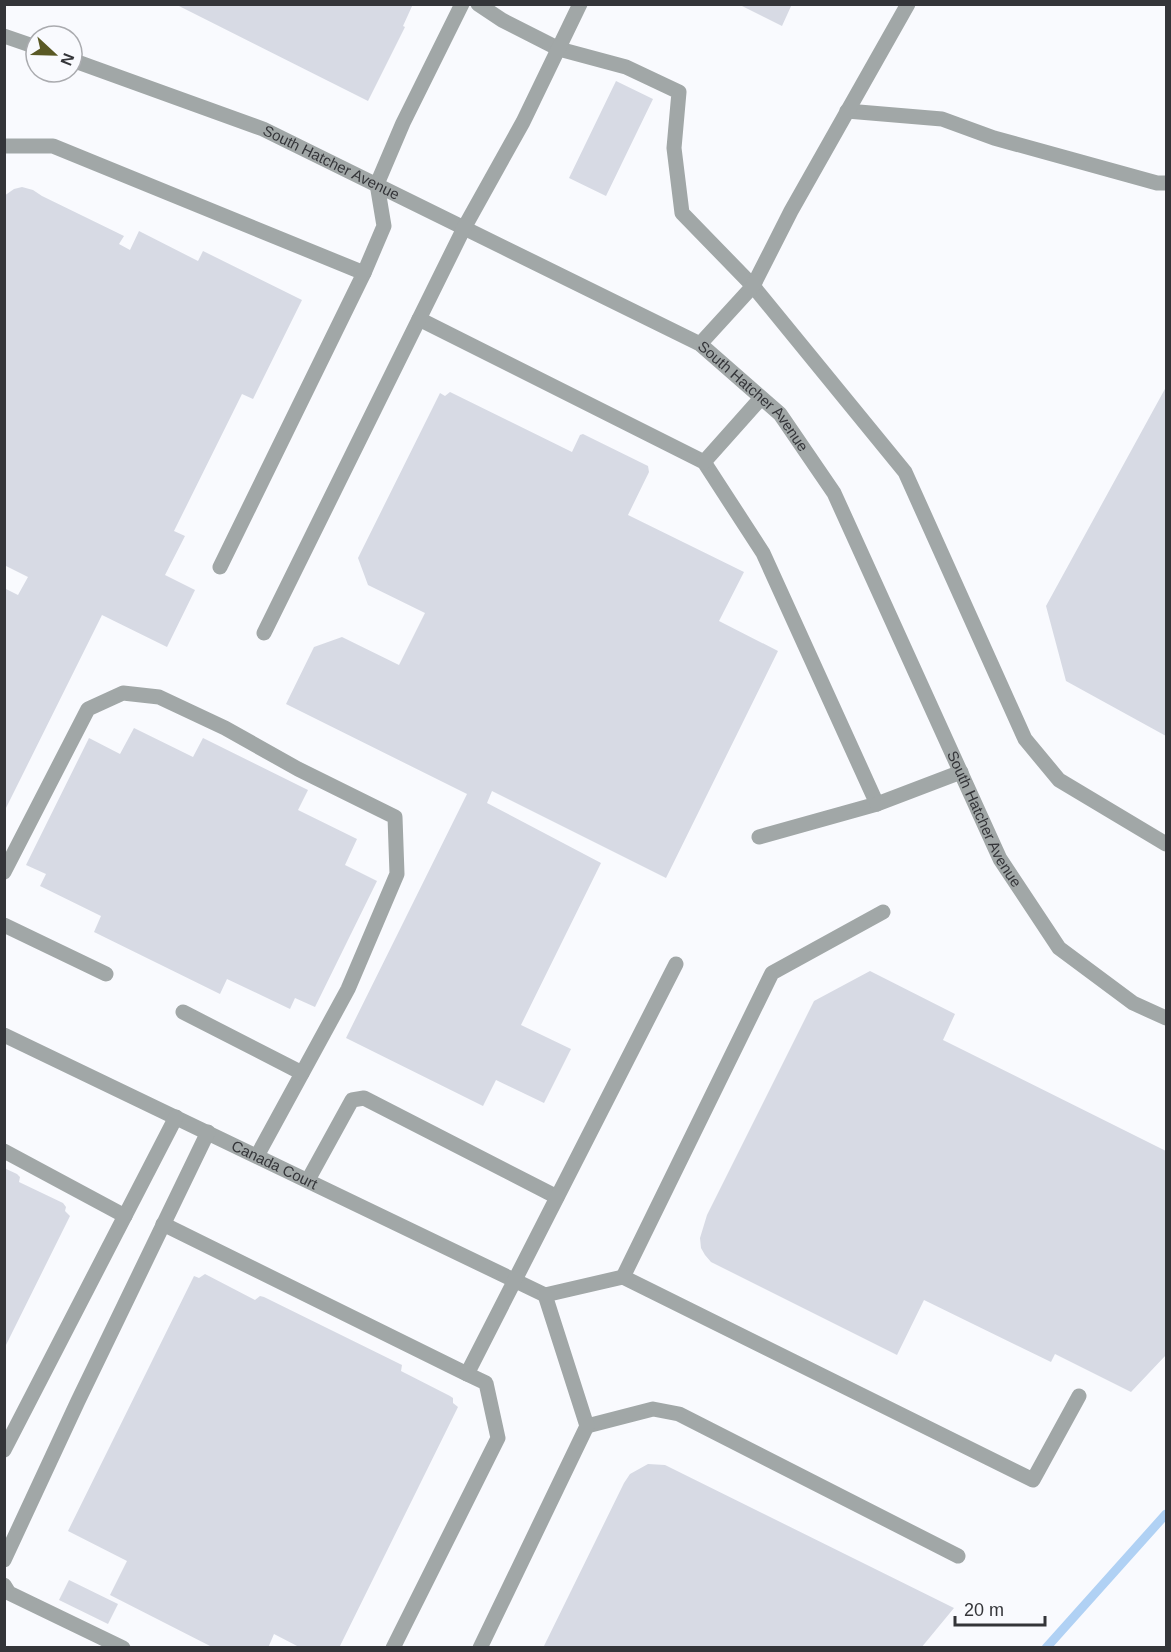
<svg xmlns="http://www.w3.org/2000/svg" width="1171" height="1652" font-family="Helvetica,sans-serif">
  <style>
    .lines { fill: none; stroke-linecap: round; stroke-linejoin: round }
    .stream { stroke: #b0d1f4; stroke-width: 9 }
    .building { fill: #d7dae4 }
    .minor { stroke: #a1a7a7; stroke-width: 15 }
    .labels { text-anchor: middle; stroke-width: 4.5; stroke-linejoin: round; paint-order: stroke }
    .street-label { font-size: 15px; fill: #343539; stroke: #f9fafe }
  </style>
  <rect width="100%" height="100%" fill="#f9fafe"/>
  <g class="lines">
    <path class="stream" d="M 1046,1648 L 1166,1514"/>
  </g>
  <path class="building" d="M 175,4 L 413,4 L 403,26 L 405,27 L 368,101 Z
    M 738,4 L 792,4 L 782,26 Z
    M 616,81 L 653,99 L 606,196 L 569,178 Z
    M 22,187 L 33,190 L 42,196 L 124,236 L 119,244 L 130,250 L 139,231 L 198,261 L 203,251 L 302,300 L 253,399 L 242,394 L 174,531 L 185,536 L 165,575 L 195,590 L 167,647 L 102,615 L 4,812 L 4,588 L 18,595 L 28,577 L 4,565 L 4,196 L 14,189 Z
    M 1166,387 L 1166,736 L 1066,681 L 1046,606 Z
    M 450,392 L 572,452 L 580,435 L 583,434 L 648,466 L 649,472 L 628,515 L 744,572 L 719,621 L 778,651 L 666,878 L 492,791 L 487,803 L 601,863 L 521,1025 L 571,1049 L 544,1103 L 496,1080 L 483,1106 L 346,1038 L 467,794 L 286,704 L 314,647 L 342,637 L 399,665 L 425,613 L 368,585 L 358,558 L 440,393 L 445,396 Z
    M 134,728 L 193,757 L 203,738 L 308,790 L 298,810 L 357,839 L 345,865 L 377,881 L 315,1007 L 295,998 L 290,1009 L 227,979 L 220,994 L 94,932 L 101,916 L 40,886 L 46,874 L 26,865 L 89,738 L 120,754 Z
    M 870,971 L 955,1014 L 943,1040 L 1166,1151 L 1166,1355 L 1131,1392 L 1055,1354 L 1051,1362 L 924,1300 L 897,1355 L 711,1262 L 705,1255 L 701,1248 L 700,1238 L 707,1215 L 814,1001 Z
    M 4,1168 L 17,1174 L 20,1177 L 19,1182 L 63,1203 L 66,1207 L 65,1211 L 70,1216 L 4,1349 Z
    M 205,1274 L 255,1300 L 260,1296 L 264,1297 L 400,1364 L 402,1365 L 401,1371 L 450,1396 L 453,1398 L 453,1403 L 458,1407 L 339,1648 L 301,1648 L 274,1634 L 268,1648 L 214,1648 L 110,1595 L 127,1561 L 68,1531 L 194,1276 L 199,1278 Z
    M 648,1464 L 665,1465 L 954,1608 L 921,1648 L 543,1648 L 624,1483 L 630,1474 Z
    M 69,1580 L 118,1604 L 108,1624 L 59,1600 Z"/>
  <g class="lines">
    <g class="minor">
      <path d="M 478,4 L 502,20 L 559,49 L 626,67 L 679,92 L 674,148 L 682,213 L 753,286 L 905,472 L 1025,739 L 1059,780 L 1166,844"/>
      <path d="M 4,36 L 36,47"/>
      <path id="s1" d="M 72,60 L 263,129 L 700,344 L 780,414 L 834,493 L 1000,859 L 1059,948 L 1133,1003 L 1166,1018"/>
      <path d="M 847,111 L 942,119 L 994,138 L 1157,183 L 1166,183"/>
      <path d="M 4,146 L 53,146 L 364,273 L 220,567"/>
      <path d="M 364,273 L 384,226 L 377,184 L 403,123 L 462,4"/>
      <path d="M 419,319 L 704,462 L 763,553 L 877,804 L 759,837"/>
      <path d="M 700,344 L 753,286 L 791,211 L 908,4"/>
      <path d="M 704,462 L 761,398"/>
      <path d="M 264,633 L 464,228 L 523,122 L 580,4"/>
      <path d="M 877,804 L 961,772"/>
      <path d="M 4,872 L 88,709 L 123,693 L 159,697 L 225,728 L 298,769 L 395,817 L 397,874 L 348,989 L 257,1156"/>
      <path d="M 4,925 L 106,974"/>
      <path d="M 183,1012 L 302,1073"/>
      <path id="s2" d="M 4,1035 L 545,1295"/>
      <path d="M 4,1151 L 125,1216"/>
      <path d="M 308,1180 L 352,1100 L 364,1098 L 557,1197"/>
      <path d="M 163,1224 L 467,1374"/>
      <path d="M 623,1277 L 772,973 L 883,912"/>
      <path d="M 545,1295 L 623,1277 L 1033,1480 L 1079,1396"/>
      <path d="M 587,1426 L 653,1409 L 679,1414 L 958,1556"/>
      <path d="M 4,1450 L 176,1117"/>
      <path d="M 4,1560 L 78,1401 L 208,1132"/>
      <path d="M 4,1585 L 9,1593 L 123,1648"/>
      <path d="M 393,1648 L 498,1438 L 486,1383 L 467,1374 L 676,964"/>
      <path d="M 480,1648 L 587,1426 L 545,1295"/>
    </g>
  </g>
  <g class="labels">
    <g class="street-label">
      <text dy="5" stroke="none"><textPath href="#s1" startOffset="279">South Hatcher Avenue</textPath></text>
      <text dy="5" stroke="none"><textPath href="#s1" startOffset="765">South Hatcher Avenue</textPath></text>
      <text dy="5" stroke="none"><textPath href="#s1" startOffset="1251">South Hatcher Avenue</textPath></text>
      <text dy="5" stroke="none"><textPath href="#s2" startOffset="300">Canada Court</textPath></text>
    </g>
  </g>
  <rect width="1171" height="1652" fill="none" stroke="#343539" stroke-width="12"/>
  <g transform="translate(54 54) rotate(112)"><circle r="28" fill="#f9fafe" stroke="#aaabaf" stroke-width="1.5"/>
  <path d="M0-4.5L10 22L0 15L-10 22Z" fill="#5a5925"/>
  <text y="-9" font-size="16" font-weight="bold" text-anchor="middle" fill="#343539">N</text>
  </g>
  <path d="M955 1616v9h90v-9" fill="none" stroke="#343539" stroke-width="3"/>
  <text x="964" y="1616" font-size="18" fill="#343539" stroke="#f9fafe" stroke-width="4.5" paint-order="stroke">20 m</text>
</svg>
